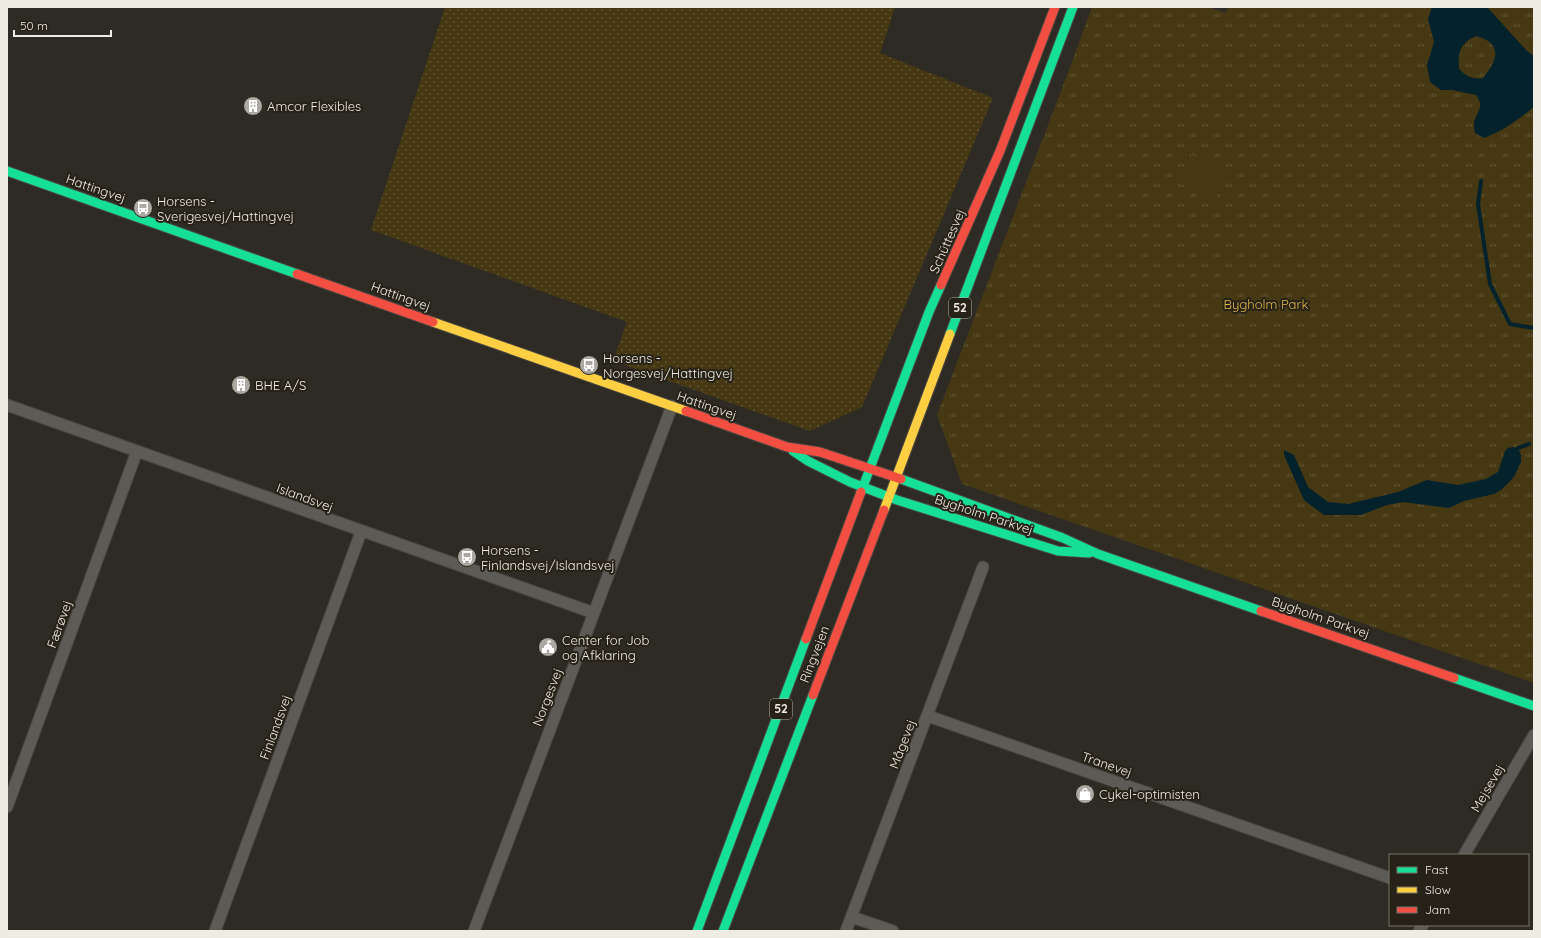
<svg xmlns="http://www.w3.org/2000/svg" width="1541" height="938" font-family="Quicksand,sans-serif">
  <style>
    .grass { fill: url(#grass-dots) }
    .park { fill: url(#park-tufts) }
    .garden { fill: #463813 }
    .water { fill: #04222c; fill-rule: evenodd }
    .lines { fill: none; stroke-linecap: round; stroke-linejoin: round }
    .stream { stroke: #04222c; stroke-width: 4 }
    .street-casing { stroke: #494641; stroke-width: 13 }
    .fast-casing { stroke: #494641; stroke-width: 11 }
    .slow-casing { stroke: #494641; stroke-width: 11 }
    .jam-casing { stroke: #494641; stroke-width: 11 }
    .street { stroke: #5d5b56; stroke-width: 11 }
    .fast { stroke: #16e098; stroke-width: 9 }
    .slow { stroke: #ffcf43; stroke-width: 9 }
    .jam { stroke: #f24e42; stroke-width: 9 }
    .labels { text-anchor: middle; stroke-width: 4; stroke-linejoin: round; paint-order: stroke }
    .shield { fill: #272217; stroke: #b3afa6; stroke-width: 1 }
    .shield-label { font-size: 12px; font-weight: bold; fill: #efece4 }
    .poi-label { font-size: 13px; fill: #efece4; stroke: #272217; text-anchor: start }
    .street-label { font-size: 13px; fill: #efece4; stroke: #272217 }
    .park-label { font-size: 13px; fill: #e5ba44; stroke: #272217 }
  </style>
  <defs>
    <pattern id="grass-dots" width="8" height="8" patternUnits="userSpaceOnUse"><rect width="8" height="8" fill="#463813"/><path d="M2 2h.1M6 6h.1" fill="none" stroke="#615535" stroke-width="1.8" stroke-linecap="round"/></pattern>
    <pattern id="park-tufts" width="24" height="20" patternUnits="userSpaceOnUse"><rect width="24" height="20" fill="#463813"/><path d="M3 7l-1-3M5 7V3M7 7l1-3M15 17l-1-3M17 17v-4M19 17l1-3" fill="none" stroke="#615535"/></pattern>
  </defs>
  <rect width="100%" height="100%" fill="#2d2b24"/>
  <path class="grass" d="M 445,7 L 895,7 L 880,53 L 993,98 L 862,407 L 810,431 L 613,361 L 627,322 L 371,230 Z"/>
  <path class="park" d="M 1092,7 L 1208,7 L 1226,13 L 1228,7 L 1534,7 L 1534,683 L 962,484 L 937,415 L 1066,78 Z"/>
  <path class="garden" d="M 1192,155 L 1228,171 L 1215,200 L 1179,183 Z"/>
  <path class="water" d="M 1432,7 L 1487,7 L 1527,51 L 1534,56 L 1534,107 C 1518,120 1503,131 1484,138 L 1475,133 C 1474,130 1474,126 1474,123 C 1477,111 1485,107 1476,95 L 1452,90 L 1441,90 L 1430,82 L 1427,65 L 1434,42 L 1428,19 ZM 1476,36 C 1503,43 1498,60 1483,78 C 1473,80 1466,76 1459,69 C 1458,52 1460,43 1476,36 Z
    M 1513,447 L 1518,448 L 1521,455 L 1521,462 L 1514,477 L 1501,490 L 1494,494 L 1464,501 L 1449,508 L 1403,502 L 1387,505 L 1361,515 L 1324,515 L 1304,500 L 1284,455 L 1284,450 L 1294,455 L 1308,487 L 1328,502 L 1348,504 L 1398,492 L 1427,480 L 1458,485 L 1486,479 L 1498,472 L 1505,451 L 1508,448 Z"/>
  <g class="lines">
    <path class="stream" d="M 1481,181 L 1478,204 L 1490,284 L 1510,324 L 1534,328
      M 1518,448 L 1529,444"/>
    <g class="street-casing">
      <path id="street" d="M 7,405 L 594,613
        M 928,716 L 1390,878
        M 7,807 L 137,451
        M 1464,855 L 1534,735
        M 852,917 L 893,931
        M 215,931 L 361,532
        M 474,931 L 672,406
        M 846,931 L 983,567
        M 1419,931 L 1423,925"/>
    </g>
    <g class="fast-casing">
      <path id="fast" d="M 7,171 L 297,274
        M 950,334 L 1073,7
        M 793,451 L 808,461 L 850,482 L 897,500 L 1058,551 L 1089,553
        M 901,479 L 1063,538 L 1098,554 L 1261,611
        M 861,492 L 929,312 L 941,285
        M 1454,678 L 1534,706
        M 697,931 L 806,639
        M 723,931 L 813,695"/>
    </g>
    <g class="slow-casing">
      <path id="slow" d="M 433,322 L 686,411
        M 884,510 L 950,334"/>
    </g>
    <g class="jam-casing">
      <path id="jam" d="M 297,274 L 433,322
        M 941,285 L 1000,151 L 1055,7
        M 686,411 L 787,447 L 820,452 L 901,479
        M 1261,611 L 1454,678
        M 806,639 L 861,492
        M 813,695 L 884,510"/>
    </g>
    <use href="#street" class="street"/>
    <use href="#fast" class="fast"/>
    <use href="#slow" class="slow"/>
    <use href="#jam" class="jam"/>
  </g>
  <defs>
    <g id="building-disc" transform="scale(1)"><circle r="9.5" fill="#aba8a1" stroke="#272217"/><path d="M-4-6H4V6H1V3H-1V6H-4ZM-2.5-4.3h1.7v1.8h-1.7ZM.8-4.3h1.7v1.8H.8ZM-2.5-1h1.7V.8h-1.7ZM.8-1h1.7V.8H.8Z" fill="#fff"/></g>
    <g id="bus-disc" transform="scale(1)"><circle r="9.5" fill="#aba8a1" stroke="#272217"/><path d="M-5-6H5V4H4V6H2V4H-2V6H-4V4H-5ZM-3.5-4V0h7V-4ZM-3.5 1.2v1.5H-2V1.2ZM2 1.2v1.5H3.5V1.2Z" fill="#fff"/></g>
    <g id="civic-disc" transform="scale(1)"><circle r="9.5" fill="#aba8a1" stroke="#272217"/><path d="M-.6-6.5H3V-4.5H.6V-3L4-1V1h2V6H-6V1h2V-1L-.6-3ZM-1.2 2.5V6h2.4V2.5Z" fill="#fff"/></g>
    <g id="shop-disc" transform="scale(1)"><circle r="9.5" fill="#aba8a1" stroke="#272217"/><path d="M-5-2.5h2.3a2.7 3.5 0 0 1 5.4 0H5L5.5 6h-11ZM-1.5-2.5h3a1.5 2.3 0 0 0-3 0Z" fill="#fff"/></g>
  </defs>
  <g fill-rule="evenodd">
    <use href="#building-disc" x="253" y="106"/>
    <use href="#bus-disc" x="143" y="208"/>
    <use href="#bus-disc" x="589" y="365"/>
    <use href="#building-disc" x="241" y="385"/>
    <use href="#bus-disc" x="467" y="557"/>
    <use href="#civic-disc" x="548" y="647"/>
    <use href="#shop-disc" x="1085" y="794"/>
  </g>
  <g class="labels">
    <g class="shield">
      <rect x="949" y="298" width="22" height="20" rx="3"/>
      <rect x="770" y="699" width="22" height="20" rx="3"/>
    </g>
    <g class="shield-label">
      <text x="960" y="312">52</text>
      <text x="781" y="713">52</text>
    </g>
    <g class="poi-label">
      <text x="267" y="111">Amcor Flexibles</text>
      <text x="157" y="206">Horsens -<tspan x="157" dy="15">Sverigesvej/Hattingvej</tspan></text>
      <text x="603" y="363">Horsens -<tspan x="603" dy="15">Norgesvej/Hattingvej</tspan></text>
      <text x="255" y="390">BHE A/S</text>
      <text x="481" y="555">Horsens -<tspan x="481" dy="15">Finlandsvej/Islandsvej</tspan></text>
      <text x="562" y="645">Center for Job<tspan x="562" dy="15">og Afklaring</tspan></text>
      <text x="1099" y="799">Cykel-optimisten</text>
    </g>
    <g class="street-label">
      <text transform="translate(96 188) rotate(19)" y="5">Hattingvej</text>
      <text transform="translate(947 241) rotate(-66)" y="5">Schüttesvej</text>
      <text transform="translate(401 296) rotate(20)" y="5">Hattingvej</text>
      <text transform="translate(707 405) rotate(19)" y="5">Hattingvej</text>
      <text transform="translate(305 497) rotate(20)" y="5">Islandsvej</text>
      <text transform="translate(984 514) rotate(18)" y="5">Bygholm Parkvej</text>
      <text transform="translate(1321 617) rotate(19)" y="5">Bygholm Parkvej</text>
      <text transform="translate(59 624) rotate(-70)" y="5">Færøvej</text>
      <text transform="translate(814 654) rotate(-69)" y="5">Ringvejen</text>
      <text transform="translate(547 697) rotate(-69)" y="5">Norgesvej</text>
      <text transform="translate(275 727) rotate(-70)" y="5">Finlandsvej</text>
      <text transform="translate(902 744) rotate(-69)" y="5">Mågevej</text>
      <text transform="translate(1107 764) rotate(19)" y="5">Tranevej</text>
      <text transform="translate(1487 788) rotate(-60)" y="5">Mejsevej</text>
    </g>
    <g class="park-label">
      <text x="1266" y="309">Bygholm Park</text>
    </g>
  </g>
  <rect width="1541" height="938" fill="none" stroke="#efece4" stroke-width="16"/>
  <rect x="1389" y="854" width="140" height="72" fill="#272217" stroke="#777369"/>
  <rect x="1397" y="867" width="20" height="6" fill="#16e098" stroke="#777369"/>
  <text x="1425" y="874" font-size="12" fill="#efece4">Fast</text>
  <rect x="1397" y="887" width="20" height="6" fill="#ffcf43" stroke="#777369"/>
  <text x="1425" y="894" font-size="12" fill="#efece4">Slow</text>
  <rect x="1397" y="907" width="20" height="6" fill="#f24e42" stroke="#777369"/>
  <text x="1425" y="914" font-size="12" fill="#efece4">Jam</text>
  <path d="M14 30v6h97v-6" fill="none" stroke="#efece4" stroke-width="2"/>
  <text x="20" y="30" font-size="12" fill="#efece4" stroke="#272217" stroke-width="3" paint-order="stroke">50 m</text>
</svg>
